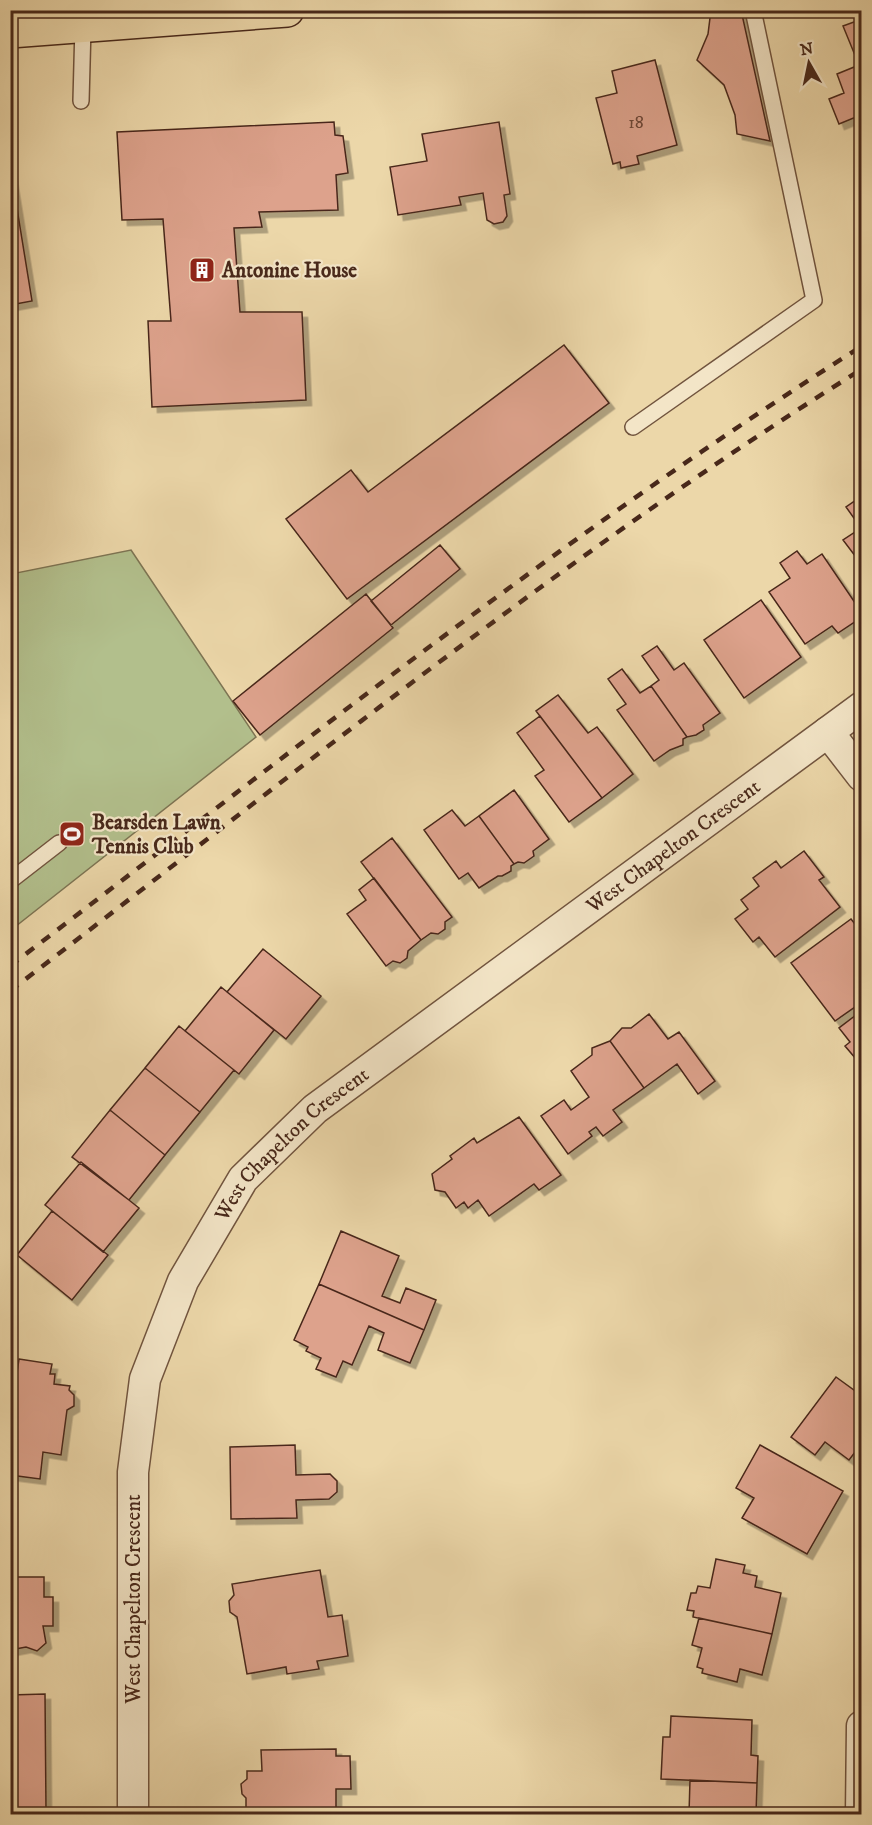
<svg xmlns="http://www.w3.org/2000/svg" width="872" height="1825" font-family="'IM FELL DW Pica',serif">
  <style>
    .green { fill: #b2bf8c; stroke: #7d7453; stroke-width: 1.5 }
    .building { fill: #dda28c; stroke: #48281a; stroke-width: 1.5; filter: url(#shadow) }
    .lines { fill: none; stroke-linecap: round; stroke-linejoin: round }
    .service-casing { stroke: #71543e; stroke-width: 18 }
    .minor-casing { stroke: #71543e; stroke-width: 33 }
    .primary-casing { stroke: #48281a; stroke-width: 36 }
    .service { stroke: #f3e5c7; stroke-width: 15 }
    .minor { stroke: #f3e5c7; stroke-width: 30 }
    .primary { stroke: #ecd7a9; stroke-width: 33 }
    .rail { stroke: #48281a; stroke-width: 4.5; stroke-dasharray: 10 10; stroke-linecap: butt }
    .labels { text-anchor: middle; stroke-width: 4.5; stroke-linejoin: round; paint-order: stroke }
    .number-label { font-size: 18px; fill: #6d4636 }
    .poi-label { font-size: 21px; font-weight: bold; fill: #48281a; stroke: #f3e5c7; text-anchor: start }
    .street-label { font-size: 21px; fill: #48281a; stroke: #f3e5c7 }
  </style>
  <defs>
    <filter id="shadow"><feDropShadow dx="5.5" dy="5.5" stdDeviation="0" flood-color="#0004"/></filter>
  </defs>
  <rect width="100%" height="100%" fill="#ecd7a9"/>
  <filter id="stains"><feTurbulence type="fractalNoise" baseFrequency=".00333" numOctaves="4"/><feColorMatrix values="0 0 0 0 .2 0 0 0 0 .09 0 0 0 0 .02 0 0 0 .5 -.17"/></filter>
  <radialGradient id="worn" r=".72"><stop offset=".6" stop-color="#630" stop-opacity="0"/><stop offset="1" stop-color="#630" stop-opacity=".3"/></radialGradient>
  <path class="green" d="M 131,550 L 256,737 L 11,930 L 11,574 Z"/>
  <path class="building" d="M 741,10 L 770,141 L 737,134 L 735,115 L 724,85 L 697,60 L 708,34 L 711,10 Z
    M 862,19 L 862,128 L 861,128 L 856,117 L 839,124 L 829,99 L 844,93 L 837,74 L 859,65 L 843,26 Z
    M 655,60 L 677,145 L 637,156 L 639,164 L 621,168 L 620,162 L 613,164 L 596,98 L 617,93 L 612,71 Z
    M 334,122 L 335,135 L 343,136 L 348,173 L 336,175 L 338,210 L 259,212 L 262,227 L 234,228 L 240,312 L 302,312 L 306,400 L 152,407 L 148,321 L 171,321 L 163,219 L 122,220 L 117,132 Z
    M 499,122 L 510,194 L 504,195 L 507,216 L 503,222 L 494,224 L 487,220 L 483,193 L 459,197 L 461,205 L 398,215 L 390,167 L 427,161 L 422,134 Z
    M 10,165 L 32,301 L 10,305 Z
    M 564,345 L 609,403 L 347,599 L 286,519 L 351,470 L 368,492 Z
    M 862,496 L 862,565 L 843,540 L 861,528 L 846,507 Z
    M 440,545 L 460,569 L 391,625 L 371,601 Z
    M 797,551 L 807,564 L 822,554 L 862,613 L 862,617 L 838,633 L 832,626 L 805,644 L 769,592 L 790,578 L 780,563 Z
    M 366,594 L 393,628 L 260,735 L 233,701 Z
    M 761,600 L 801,657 L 744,698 L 704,640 Z
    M 657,646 L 674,670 L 684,663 L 720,713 L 703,725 L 704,730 L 696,735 L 687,737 L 651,686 L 659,680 L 642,656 Z
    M 622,669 L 640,693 L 651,686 L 687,737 L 683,739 L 683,745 L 670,750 L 654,761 L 617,710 L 626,704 L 608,679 Z
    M 558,695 L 588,733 L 597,727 L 633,774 L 602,798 L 536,711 Z
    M 540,716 L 602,798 L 569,822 L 535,776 L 544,770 L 517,733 Z
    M 514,790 L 549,839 L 533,851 L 534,856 L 524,863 L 518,862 L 514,864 L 479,816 Z
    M 452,810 L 465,826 L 479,816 L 514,864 L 511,866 L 511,871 L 502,876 L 498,876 L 479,888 L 468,873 L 459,879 L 424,830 Z
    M 392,838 L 452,917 L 445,922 L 445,929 L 438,934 L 431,933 L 421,940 L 361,862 Z
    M 804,851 L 824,877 L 819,880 L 840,907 L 775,957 L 759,937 L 753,942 L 735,919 L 748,909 L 741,900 L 759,886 L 753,878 L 776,861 L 781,868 Z
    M 374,878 L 421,940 L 408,951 L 407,958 L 400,963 L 393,961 L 386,966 L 347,914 L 366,900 L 359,890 Z
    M 851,919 L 862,933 L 862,1002 L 835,1021 L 791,963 Z
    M 263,949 L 321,996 L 286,1039 L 227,992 Z
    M 221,987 L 274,1030 L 239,1074 L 185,1031 Z
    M 860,1012 L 862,1014 L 862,1066 L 845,1046 L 850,1042 L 839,1028 Z
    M 649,1014 L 668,1039 L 679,1032 L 715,1081 L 698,1094 L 677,1064 L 644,1088 L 610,1041 L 622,1028 L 631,1028 Z
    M 179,1026 L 234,1070 L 200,1112 L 145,1068 Z
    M 610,1041 L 644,1088 L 613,1110 L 622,1122 L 603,1136 L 596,1127 L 589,1132 L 592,1136 L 568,1154 L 541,1116 L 564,1100 L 571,1110 L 589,1097 L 571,1071 L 592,1055 L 592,1048 Z
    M 145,1068 L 200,1112 L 165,1155 L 110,1110 Z
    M 110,1110 L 165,1155 L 129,1200 L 72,1157 Z
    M 519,1117 L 561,1175 L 539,1190 L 534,1184 L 489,1216 L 478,1200 L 468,1208 L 464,1202 L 456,1208 L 445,1192 L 435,1190 L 432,1174 L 452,1159 L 450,1156 L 474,1138 L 477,1143 Z
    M 81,1162 L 139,1208 L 103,1252 L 45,1205 Z
    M 52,1211 L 108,1255 L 72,1300 L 17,1255 Z
    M 341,1231 L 399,1256 L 382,1296 L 400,1303 L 406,1288 L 436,1300 L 424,1330 L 319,1284 Z
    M 319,1284 L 424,1330 L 410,1363 L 378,1350 L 384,1333 L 369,1326 L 352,1365 L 343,1361 L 336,1377 L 316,1369 L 321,1358 L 306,1351 L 308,1347 L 294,1340 Z
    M 19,1359 L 52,1364 L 50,1374 L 55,1374 L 54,1384 L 70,1386 L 69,1390 L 74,1395 L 74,1406 L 67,1410 L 61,1455 L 43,1452 L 40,1479 L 10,1475 L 10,1379 L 16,1380 Z
    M 836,1377 L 862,1396 L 862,1443 L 849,1460 L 825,1442 L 815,1455 L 791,1437 Z
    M 295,1445 L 296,1475 L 330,1474 L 337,1481 L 337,1492 L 329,1499 L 296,1500 L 297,1518 L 231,1519 L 230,1447 Z
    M 760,1445 L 843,1491 L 807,1554 L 742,1518 L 754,1498 L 736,1488 Z
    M 716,1559 L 745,1565 L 743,1573 L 757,1576 L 755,1587 L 781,1593 L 772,1634 L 693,1617 L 694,1611 L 687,1610 L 691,1593 L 696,1593 L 698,1586 L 710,1588 Z
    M 320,1570 L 328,1617 L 342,1615 L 348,1656 L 317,1661 L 319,1669 L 287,1674 L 286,1667 L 247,1674 L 237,1617 L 230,1612 L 229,1601 L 234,1595 L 232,1584 Z
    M 10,1577 L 44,1577 L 44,1597 L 53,1597 L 53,1626 L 43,1626 L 46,1643 L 37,1651 L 26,1647 L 10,1650 Z
    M 699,1618 L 772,1634 L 762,1675 L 740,1669 L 737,1682 L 702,1673 L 703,1669 L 697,1667 L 702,1648 L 692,1645 Z
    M 45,1694 L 46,1809 L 12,1809 L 10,1695 Z
    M 671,1716 L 752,1720 L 751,1755 L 758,1756 L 757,1783 L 661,1779 L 663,1737 L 670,1737 Z
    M 336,1749 L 336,1756 L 350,1756 L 351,1789 L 336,1789 L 336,1814 L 246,1814 L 246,1798 L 242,1794 L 241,1784 L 247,1779 L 247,1771 L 262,1771 L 261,1750 Z
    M 690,1780 L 757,1783 L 756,1814 L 689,1814 Z"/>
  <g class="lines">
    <g class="service-casing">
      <path id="service" d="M 81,101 L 83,26
        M 633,427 L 814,300 L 753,10
        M 10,881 L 59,843"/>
    </g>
    <g class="minor-casing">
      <g id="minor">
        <path d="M 828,732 L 862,776"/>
        <path id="s1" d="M 133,1814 L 133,1472 L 145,1379 L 183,1281 L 243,1179 L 315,1109 L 862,707"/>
        <path d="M 861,1814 L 862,1726"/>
      </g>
    </g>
    <g class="primary-casing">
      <path id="primary" d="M 10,31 L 287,10"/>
    </g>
    <use href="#service" class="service"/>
    <use href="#minor" class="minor"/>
    <use href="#primary" class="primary"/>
    <path class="rail" d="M 10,966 C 290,753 565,534 862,346
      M 10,991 C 289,778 564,555 862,369"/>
  </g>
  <defs>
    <g id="building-square" transform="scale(1.35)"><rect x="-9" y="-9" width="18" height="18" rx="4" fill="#8f2418" stroke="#f3e5c7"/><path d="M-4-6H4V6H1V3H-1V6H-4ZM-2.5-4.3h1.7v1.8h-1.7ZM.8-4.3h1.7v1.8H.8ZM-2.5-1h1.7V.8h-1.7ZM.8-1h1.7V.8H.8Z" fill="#fff"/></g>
    <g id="stadium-square" transform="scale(1.35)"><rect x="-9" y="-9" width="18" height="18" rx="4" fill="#8f2418" stroke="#f3e5c7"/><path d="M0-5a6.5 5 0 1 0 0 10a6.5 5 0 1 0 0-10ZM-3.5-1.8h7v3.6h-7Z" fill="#fff"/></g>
  </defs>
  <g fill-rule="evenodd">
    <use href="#building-square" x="202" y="270"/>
    <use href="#stadium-square" x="72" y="834"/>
  </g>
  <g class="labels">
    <g class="number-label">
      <text x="636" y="128">18</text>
    </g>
    <g class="poi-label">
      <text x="222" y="277">Antonine House</text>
      <text x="92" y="829">Bearsden Lawn<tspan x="92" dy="24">Tennis Club</tspan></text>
    </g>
    <g class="street-label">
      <text dy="7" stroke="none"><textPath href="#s1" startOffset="1204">West Chapelton Crescent</textPath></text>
      <text dy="7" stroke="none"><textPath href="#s1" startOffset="718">West Chapelton Crescent</textPath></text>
      <text transform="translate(133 1599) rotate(-90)" y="7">West Chapelton Crescent</text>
    </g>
  </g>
  <rect width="872" height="1825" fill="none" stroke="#ecd7a9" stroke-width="36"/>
  <rect x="12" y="12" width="848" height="1801" fill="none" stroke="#48281a" stroke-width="3"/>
  <rect x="18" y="18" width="836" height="1789" fill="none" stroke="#48281a" stroke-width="1.5"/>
  <g transform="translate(809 63) rotate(351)" stroke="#f3e5c7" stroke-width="4.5" paint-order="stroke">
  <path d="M0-4.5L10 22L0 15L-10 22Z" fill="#48281a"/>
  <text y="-9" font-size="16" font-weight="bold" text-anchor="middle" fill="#48281a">N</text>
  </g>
  <rect width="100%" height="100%" filter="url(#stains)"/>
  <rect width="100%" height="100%" fill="url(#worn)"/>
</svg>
